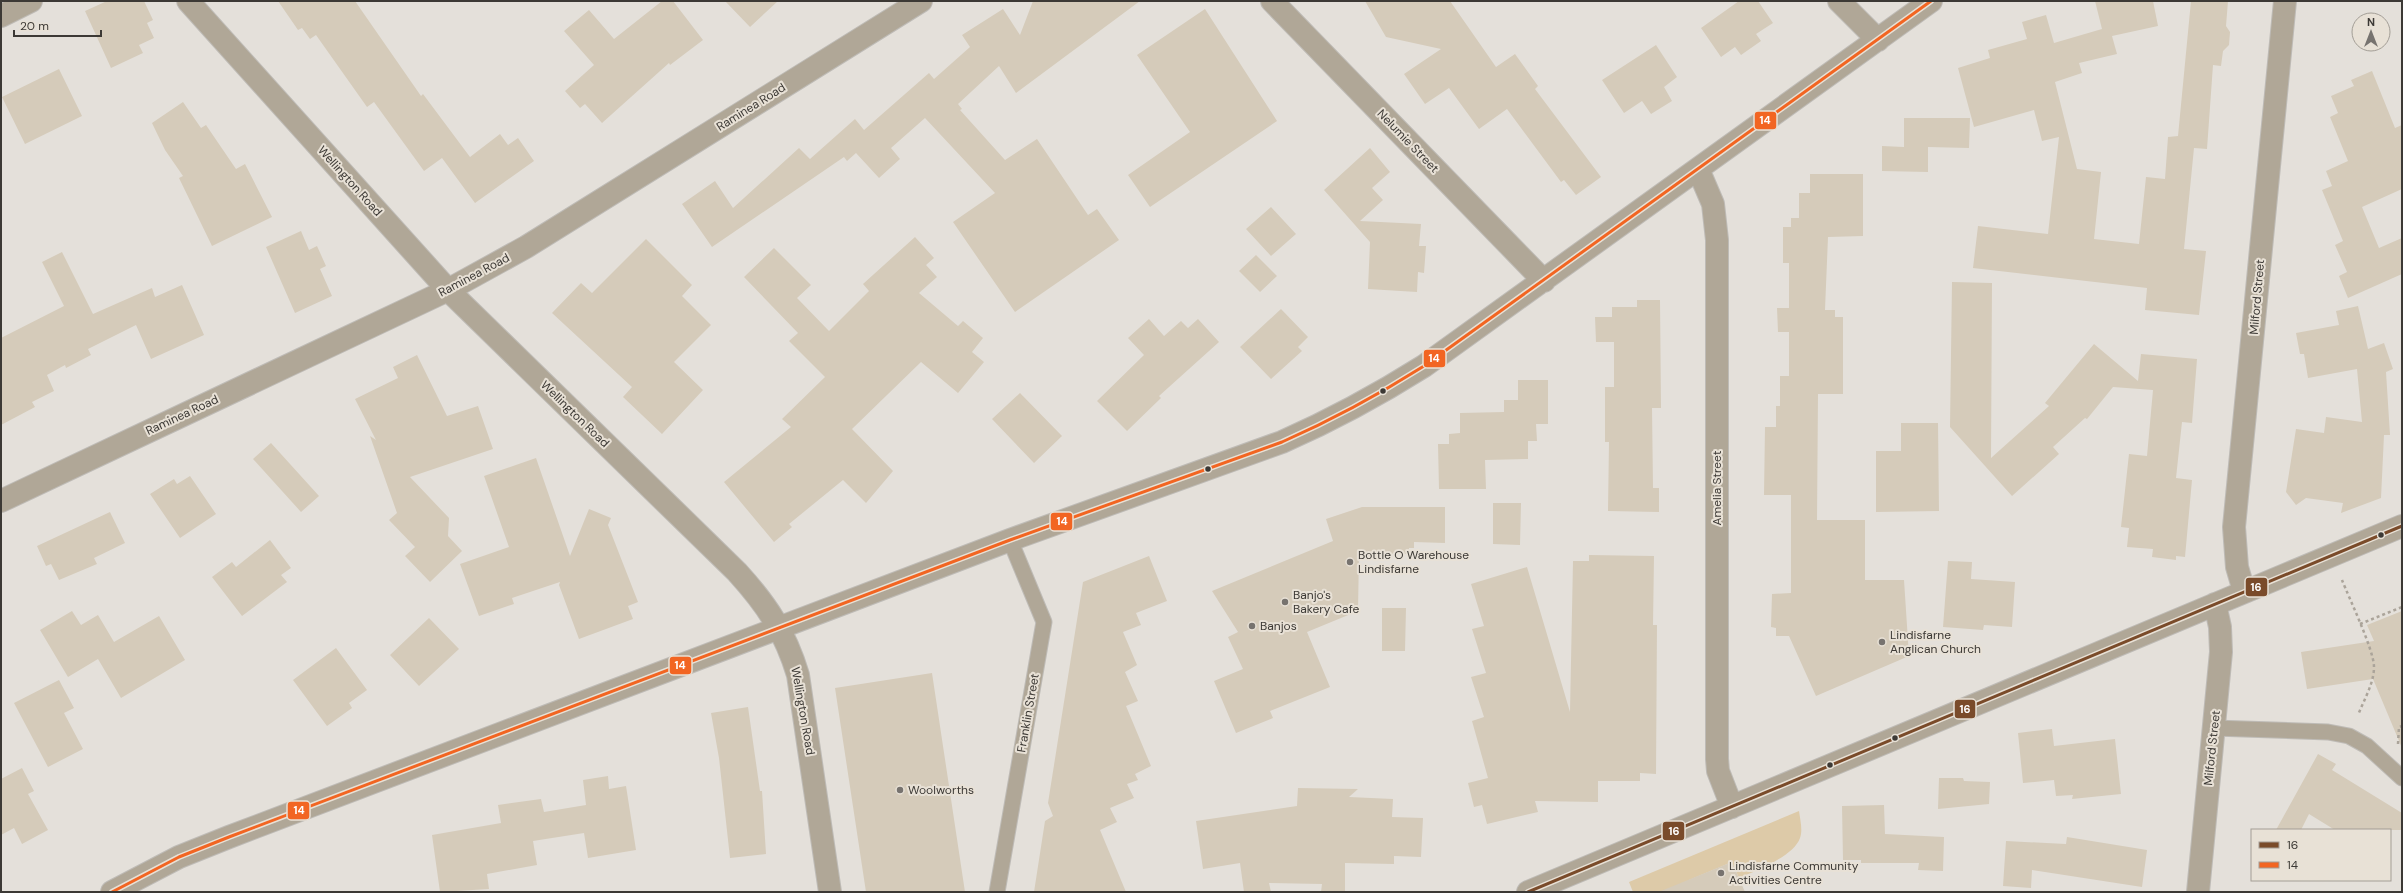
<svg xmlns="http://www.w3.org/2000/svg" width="2403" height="893" font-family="'DM Sans',sans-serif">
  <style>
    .green { fill: #ddcaa8 }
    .building { fill: #d5cbba }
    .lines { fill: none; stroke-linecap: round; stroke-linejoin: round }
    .lane-casing { stroke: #bebbb6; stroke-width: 17 }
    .street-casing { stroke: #bebbb6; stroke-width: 24 }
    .path { stroke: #aba49a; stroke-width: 2.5; stroke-dasharray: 3 3; stroke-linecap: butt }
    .lane { stroke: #b0a797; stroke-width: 15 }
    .street { stroke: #b0a797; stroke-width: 22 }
    .bus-1-casing { stroke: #e8e1d6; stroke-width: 6 }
    .bus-2-casing { stroke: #e8e1d6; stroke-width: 6 }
    .bus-1 { stroke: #7a4b2a; stroke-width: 3 }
    .bus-2 { stroke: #f26522; stroke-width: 3 }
    .bus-dot { fill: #3c3935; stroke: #e8e1d6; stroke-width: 1.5 }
    .poi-dot { fill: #77736f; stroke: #e8e1d6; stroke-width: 1.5 }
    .labels { text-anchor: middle; stroke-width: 4; stroke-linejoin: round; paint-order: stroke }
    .street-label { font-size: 12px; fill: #3c3935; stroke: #e8e1d6 }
    .poi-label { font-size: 12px; fill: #3c3935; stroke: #e8e1d6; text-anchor: start }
    .line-badge { stroke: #e8e1d6; stroke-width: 1.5 }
    .badge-label { font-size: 11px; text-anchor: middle; font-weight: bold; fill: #fff }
  </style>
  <rect width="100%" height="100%" fill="#e4e0da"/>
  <path class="green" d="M 1799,811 C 1800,819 1803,830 1800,838 C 1794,856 1756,871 1739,878 L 1732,862 L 1689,880 L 1694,892 L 1633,892 L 1629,882 Z"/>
  <path class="building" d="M 107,1 L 144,1 L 153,20 L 147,23 L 154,38 L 139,45 L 143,53 L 111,68 L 85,11 Z
    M 278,1 L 355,1 L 421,96 L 423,94 L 470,157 L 500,134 L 508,145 L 518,138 L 534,161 L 475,203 L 442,158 L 424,171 L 374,102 L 367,107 L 316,35 L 310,39 L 302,28 L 298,30 Z
    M 662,1 L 673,1 L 703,40 L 670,65 L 669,63 L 602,123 L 585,104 L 580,108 L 565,91 L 594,65 L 564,31 L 589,10 L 614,39 Z
    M 725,1 L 778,1 L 750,27 Z
    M 1033,1 L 1140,1 L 1016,93 L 999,66 L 958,104 L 962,109 L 960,110 L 1005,160 L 1037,139 L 1088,215 L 1097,209 L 1119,240 L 1015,312 L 953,222 L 995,193 L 925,118 L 891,148 L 900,159 L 879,178 L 856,153 L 847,161 L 844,157 L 712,247 L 682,204 L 715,181 L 733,208 L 799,148 L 810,159 L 855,119 L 864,130 L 929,73 L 934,79 L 970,47 L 962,35 L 1003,9 L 1020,35 Z
    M 1365,1 L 1450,1 L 1496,67 L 1515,54 L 1538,86 L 1535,89 L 1601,177 L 1576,195 L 1564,180 L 1561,182 L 1507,109 L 1479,129 L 1449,88 L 1425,104 L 1404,74 L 1441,49 L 1386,37 Z
    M 1739,1 L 1758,1 L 1773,23 L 1756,34 L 1761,41 L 1741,55 L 1735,47 L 1721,57 L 1701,28 Z
    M 2095,1 L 2153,1 L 2158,26 L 2112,36 L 2117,54 L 2079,63 L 2082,73 L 2055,82 L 2077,169 L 2101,172 L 2094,239 L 2139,244 L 2146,177 L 2165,179 L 2168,137 L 2178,136 L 2191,1 L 2228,1 L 2226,26 L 2230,32 L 2229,45 L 2223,51 L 2221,66 L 2213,65 L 2207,149 L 2194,148 L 2184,249 L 2206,251 L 2199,315 L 2145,310 L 2147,288 L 1973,268 L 1978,226 L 2048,234 L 2059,137 L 2042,141 L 2034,110 L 1974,127 L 1958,68 L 1990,58 L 1988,50 L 2027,39 L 2022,22 L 2046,15 L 2054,43 L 2102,29 Z
    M 1205,9 L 1277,121 L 1150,207 L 1128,175 L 1190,132 L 1137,55 Z
    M 1656,45 L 1677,77 L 1664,87 L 1672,101 L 1651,114 L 1642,101 L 1624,113 L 1602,80 Z
    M 59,69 L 82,116 L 25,144 L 2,97 Z
    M 2372,71 L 2395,128 L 2402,125 L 2402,189 L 2362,207 L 2379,248 L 2402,238 L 2402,274 L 2348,298 L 2339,276 L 2347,272 L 2335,245 L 2343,241 L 2322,190 L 2332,186 L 2326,171 L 2348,161 L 2330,117 L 2338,113 L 2331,96 L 2354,86 L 2351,80 Z
    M 183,102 L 201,128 L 206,125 L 236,169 L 245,164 L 272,217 L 212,246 L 179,178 L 183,176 L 165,150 L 152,123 Z
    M 1904,118 L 1970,118 L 1969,148 L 1928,147 L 1928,172 L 1882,171 L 1882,146 L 1904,147 Z
    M 1370,148 L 1390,172 L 1372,188 L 1383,200 L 1360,221 L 1421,224 L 1419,246 L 1426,246 L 1424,273 L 1418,272 L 1417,292 L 1368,289 L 1370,242 L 1324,190 Z
    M 1810,174 L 1863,174 L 1863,236 L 1828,237 L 1825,310 L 1835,310 L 1835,317 L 1843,317 L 1843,394 L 1818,394 L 1817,520 L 1865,520 L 1865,580 L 1904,580 L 1909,656 L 1816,696 L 1789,636 L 1776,636 L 1776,628 L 1771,627 L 1772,594 L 1791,593 L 1791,495 L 1764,495 L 1765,427 L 1776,427 L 1776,406 L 1780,406 L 1780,376 L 1789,376 L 1789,332 L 1778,332 L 1777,308 L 1789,308 L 1789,263 L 1783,263 L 1783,227 L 1791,227 L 1791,218 L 1799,218 L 1799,193 L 1810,193 Z
    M 1271,207 L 1296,234 L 1271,256 L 1246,229 Z
    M 301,231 L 309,250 L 317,246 L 326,266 L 320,269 L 332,296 L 295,313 L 266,247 Z
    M 915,237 L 934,258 L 926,265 L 937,277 L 919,293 L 958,326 L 963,321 L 983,338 L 972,352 L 984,362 L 958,393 L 921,362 L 852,429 L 893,471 L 866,503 L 843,480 L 789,524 L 792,527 L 774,542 L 724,482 L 791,427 L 782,419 L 825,377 L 789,341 L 798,333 L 744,277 L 774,248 L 811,285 L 797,298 L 829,331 L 869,291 L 863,284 Z
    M 646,239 L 692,285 L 682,296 L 711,325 L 674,362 L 703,390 L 662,434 L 623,397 L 632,387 L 552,313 L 581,283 L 592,293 Z
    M 62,252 L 93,314 L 152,288 L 155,297 L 182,285 L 204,335 L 151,359 L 136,325 L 88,349 L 91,355 L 66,368 L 65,365 L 47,375 L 54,391 L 32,402 L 35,407 L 1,425 L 1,338 L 64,306 L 42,262 Z
    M 1256,255 L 1277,276 L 1260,292 L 1239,271 Z
    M 1952,282 L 1992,283 L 1991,458 L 2049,406 L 2045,403 L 2094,344 L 2138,381 L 2141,354 L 2197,359 L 2192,423 L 2182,422 L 2176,478 L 2192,480 L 2185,557 L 2176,556 L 2176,560 L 2152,557 L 2153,549 L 2127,547 L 2129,528 L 2121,527 L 2129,454 L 2147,456 L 2153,390 L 2113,387 L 2087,419 L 2085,418 L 2053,447 L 2059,454 L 2012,496 L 1950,427 Z
    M 1637,300 L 1660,300 L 1661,408 L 1652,408 L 1653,488 L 1659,488 L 1659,512 L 1608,511 L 1609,442 L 1605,442 L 1605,387 L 1614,387 L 1614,342 L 1596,342 L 1595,317 L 1612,317 L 1612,307 L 1637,307 Z
    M 2358,306 L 2368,349 L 2384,343 L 2393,369 L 2386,372 L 2390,435 L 2384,435 L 2381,498 L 2341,513 L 2343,503 L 2306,498 L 2296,505 L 2286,492 L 2296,429 L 2324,433 L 2326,417 L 2362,422 L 2357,369 L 2308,378 L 2304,354 L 2300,354 L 2296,333 L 2339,325 L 2336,311 Z
    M 1281,309 L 1308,337 L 1298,347 L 1302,351 L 1271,379 L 1240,347 Z
    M 1149,319 L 1164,336 L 1181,321 L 1188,328 L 1198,319 L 1219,342 L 1159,396 L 1161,398 L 1127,431 L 1097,401 L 1144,355 L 1128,338 Z
    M 417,355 L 447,416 L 478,406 L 493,449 L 410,477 L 449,518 L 448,536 L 462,551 L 430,582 L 405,556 L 415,547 L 389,520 L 397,513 L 370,436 L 376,440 L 355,399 L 398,378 L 393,367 Z
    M 1518,380 L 1548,380 L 1548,424 L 1536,424 L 1537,441 L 1528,441 L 1528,459 L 1485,460 L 1486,489 L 1439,489 L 1438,444 L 1449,444 L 1449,434 L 1460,433 L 1460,413 L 1504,412 L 1504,400 L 1518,400 Z
    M 1020,393 L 1062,436 L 1034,463 L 992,419 Z
    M 1901,423 L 1938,423 L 1939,511 L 1876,512 L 1876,451 L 1901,451 Z
    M 271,443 L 319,496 L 301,512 L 253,459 Z
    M 536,458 L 570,556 L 589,509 L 611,518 L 608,525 L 638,602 L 628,606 L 633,619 L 579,639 L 559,585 L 560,582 L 512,598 L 514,604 L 479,616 L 460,564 L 509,547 L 484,476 Z
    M 190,476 L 216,514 L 180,538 L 150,494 L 174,479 L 177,484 Z
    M 1493,503 L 1521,503 L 1520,545 L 1493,544 Z
    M 1362,507 L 1445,507 L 1445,543 L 1414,542 L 1414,548 L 1409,548 L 1409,554 L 1359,553 L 1358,611 L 1307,632 L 1330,687 L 1270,711 L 1273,718 L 1236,733 L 1214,681 L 1243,669 L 1228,637 L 1238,632 L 1212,591 L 1333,541 L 1326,519 Z
    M 110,512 L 125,543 L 94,558 L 97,564 L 59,580 L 51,564 L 46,566 L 37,546 Z
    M 270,540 L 291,568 L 281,575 L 287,582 L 242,616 L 212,577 L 232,562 L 236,567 Z
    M 1589,555 L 1654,556 L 1653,625 L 1657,625 L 1656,774 L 1640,773 L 1640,781 L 1598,781 L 1598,802 L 1535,801 L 1538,812 L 1487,824 L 1482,805 L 1474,807 L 1468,783 L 1488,778 L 1472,721 L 1484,717 L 1471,677 L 1486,673 L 1472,629 L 1484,626 L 1471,584 L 1527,567 L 1570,712 L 1573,561 L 1589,561 Z
    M 1149,556 L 1167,601 L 1136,613 L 1141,625 L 1123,632 L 1137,665 L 1125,672 L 1138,701 L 1126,706 L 1151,766 L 1135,774 L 1138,780 L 1127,784 L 1134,798 L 1110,808 L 1117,822 L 1100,830 L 1126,892 L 1034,892 L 1045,821 L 1053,816 L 1048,803 L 1083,582 Z
    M 1948,561 L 1972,562 L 1971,579 L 2015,582 L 2012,627 L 1984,625 L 1983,630 L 1943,627 Z
    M 1382,608 L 1406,608 L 1405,651 L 1382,651 Z
    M 72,611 L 81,625 L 98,615 L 114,642 L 159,616 L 185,660 L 121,698 L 98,659 L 68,677 L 40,630 Z
    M 2402,611 L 2402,748 L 2373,679 L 2307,689 L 2301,652 L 2374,641 L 2367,625 Z
    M 429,618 L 459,649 L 419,686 L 390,655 Z
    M 336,648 L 367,690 L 349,703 L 352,708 L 327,726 L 293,680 Z
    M 932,673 L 965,892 L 866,892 L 835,688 Z
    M 59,680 L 74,708 L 64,713 L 83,749 L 48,767 L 14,703 Z
    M 748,707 L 760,791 L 762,791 L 766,854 L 730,858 L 719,758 L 711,713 Z
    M 2052,729 L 2054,746 L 2115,739 L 2121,794 L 2072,799 L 2073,795 L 2056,796 L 2054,780 L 2023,783 L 2018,733 Z
    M 2318,754 L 2336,764 L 2332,770 L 2402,813 L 2402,830 L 2335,830 L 2309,814 L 2301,830 L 2276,830 Z
    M 22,768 L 34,791 L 28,794 L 48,830 L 22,844 L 14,828 L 1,835 L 1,779 Z
    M 608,776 L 609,789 L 626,786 L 636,850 L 588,858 L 584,833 L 533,841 L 537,865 L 487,874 L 489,889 L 440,892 L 432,835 L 501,823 L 498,805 L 541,799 L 544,812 L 586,805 L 583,780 Z
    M 1939,778 L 1963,778 L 1964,781 L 1990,782 L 1989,804 L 1938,809 Z
    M 1298,788 L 1358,789 L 1349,797 L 1393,799 L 1392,817 L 1423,818 L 1421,857 L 1394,856 L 1394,864 L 1345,863 L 1345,892 L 1321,892 L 1322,884 L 1269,883 L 1271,892 L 1244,892 L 1240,863 L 1203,869 L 1196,821 L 1297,806 Z
    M 1884,805 L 1885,834 L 1944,837 L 1943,871 L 1918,870 L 1919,863 L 1861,863 L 1861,860 L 1843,860 L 1842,806 Z
    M 2067,837 L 2147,850 L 2142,887 L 2032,870 L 2031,888 L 2003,886 L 2006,841 L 2066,844 Z
    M 1732,862 L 1745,892 L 1661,892 L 1661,891 Z"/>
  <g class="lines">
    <g class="lane-casing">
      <path id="lane" d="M 2214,728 L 2328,732 L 2349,736 L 2367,746 L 2402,778
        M 997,892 L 1044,622 L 1010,540"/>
    </g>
    <g class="street-casing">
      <path id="street" d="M 188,1 L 448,290 L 737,572 C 767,605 785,632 798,675 L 830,892
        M 1272,1 L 1544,281
        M 1839,1 L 1878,40
        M 1,16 L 31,1
        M 1698,169 L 1713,204 L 1717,240 L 1717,759 L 1718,771 L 1732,807
        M 1,501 L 448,290 L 526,247 L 921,1
        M 2244,591 L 2237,567 L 2234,527 L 2285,1
        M 112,892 L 179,857 L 229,837 L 1010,540 L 1282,442 C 1332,420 1378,395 1424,366 L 1931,1
        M 1528,892 L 2402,526
        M 2198,892 L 2221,652 L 2220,627 L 2215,604"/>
    </g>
    <path class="path" d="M 2342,580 C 2349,598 2374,650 2374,667 C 2374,683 2364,700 2358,715
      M 2360,624 L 2402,607
      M 2398,744 L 2399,727 L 2402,726"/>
    <use href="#lane" class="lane"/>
    <use href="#street" class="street"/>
    <g class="bus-1-casing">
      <path id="bus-1" d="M 1528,892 L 2402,526"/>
    </g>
    <g class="bus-2-casing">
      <path id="bus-2" d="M 112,892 L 179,857 L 229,837 L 1010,540 L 1282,442 C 1332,420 1378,395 1424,366 L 1931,1"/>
    </g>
    <use href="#bus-1" class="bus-1"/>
    <use href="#bus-2" class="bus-2"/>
  </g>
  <g class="bus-dot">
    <circle cx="1383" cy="391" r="3.5"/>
    <circle cx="1208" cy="469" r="3.5"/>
    <circle cx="2381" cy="535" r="3.5"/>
    <circle cx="1895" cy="738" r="3.5"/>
    <circle cx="1830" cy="765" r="3.5"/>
  </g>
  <g class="poi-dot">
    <circle cx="1350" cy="562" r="4"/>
    <circle cx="1285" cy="602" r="4"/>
    <circle cx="1252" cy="626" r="4"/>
    <circle cx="1882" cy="642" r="4"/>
    <circle cx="900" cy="790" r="4"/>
    <circle cx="1721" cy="873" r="4"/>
  </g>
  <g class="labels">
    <g class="street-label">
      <text transform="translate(751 107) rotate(-32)" y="4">Raminea Road</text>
      <text transform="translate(1408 141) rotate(46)" y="4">Nelumie Street</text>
      <text transform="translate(350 181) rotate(48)" y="4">Wellington Road</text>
      <text transform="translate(474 275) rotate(-28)" y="4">Raminea Road</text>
      <text transform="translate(2257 297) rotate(-85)" y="4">Milford Street</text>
      <text transform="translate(575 414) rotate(44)" y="4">Wellington Road</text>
      <text transform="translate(182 415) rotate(-25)" y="4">Raminea Road</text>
      <text transform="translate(1717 488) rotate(-90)" y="4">Amelia Street</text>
      <text transform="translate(803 711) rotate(80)" y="4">Wellington Road</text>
      <text transform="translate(1028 713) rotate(-80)" y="4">Franklin Street</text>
      <text transform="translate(2212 748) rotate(-84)" y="4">Milford Street</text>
    </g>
    <g class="poi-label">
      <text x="1358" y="559">Bottle O Warehouse<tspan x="1358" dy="14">Lindisfarne</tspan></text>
      <text x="1293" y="599">Banjo's<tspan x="1293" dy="14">Bakery Cafe</tspan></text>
      <text x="1260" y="630">Banjos</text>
      <text x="1890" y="639">Lindisfarne<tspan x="1890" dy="14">Anglican Church</tspan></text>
      <text x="908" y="794">Woolworths</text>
      <text x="1729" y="870">Lindisfarne Community<tspan x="1729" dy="14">Activities Centre</tspan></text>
    </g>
  </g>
  <g class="line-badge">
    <rect x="1754" y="111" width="23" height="19" rx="4" fill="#f26522"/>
    <rect x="1423" y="349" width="23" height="19" rx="4" fill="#f26522"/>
    <rect x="1050" y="512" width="23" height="19" rx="4" fill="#f26522"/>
    <rect x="2245" y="577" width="23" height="20" rx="4" fill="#7a4b2a"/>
    <rect x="669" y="656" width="23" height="19" rx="4" fill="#f26522"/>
    <rect x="1954" y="699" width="22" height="20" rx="4" fill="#7a4b2a"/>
    <rect x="287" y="801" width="23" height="19" rx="4" fill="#f26522"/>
    <rect x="1662" y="821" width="23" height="20" rx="4" fill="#7a4b2a"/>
  </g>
  <g class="badge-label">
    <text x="1765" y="124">14</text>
    <text x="1434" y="362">14</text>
    <text x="1062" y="525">14</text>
    <text x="2256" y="591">16</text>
    <text x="680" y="669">14</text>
    <text x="1965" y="713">16</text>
    <text x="299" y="814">14</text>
    <text x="1674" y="835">16</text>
  </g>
  <rect width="2403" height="893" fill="none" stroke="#3c3935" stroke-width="4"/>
  <rect x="2251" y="829" width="140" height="52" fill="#e8e1d6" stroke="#a39e96"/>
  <rect x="2259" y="842" width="20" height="6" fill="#7a4b2a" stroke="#a39e96"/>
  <text x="2287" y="849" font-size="12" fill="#3c3935">16</text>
  <rect x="2259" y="862" width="20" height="6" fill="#f26522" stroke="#a39e96"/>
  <text x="2287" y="869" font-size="12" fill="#3c3935">14</text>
  <g transform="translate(2371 32)"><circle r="19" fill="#e8e1d6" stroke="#a39e96"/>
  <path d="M0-3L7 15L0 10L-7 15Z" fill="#77736f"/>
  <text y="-6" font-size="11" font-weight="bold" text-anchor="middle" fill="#3c3935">N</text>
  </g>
  <path d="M14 30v6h87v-6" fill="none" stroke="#3c3935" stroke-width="2"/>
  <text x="20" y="30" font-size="12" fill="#3c3935" stroke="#e8e1d6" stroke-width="3" paint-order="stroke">20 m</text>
</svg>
